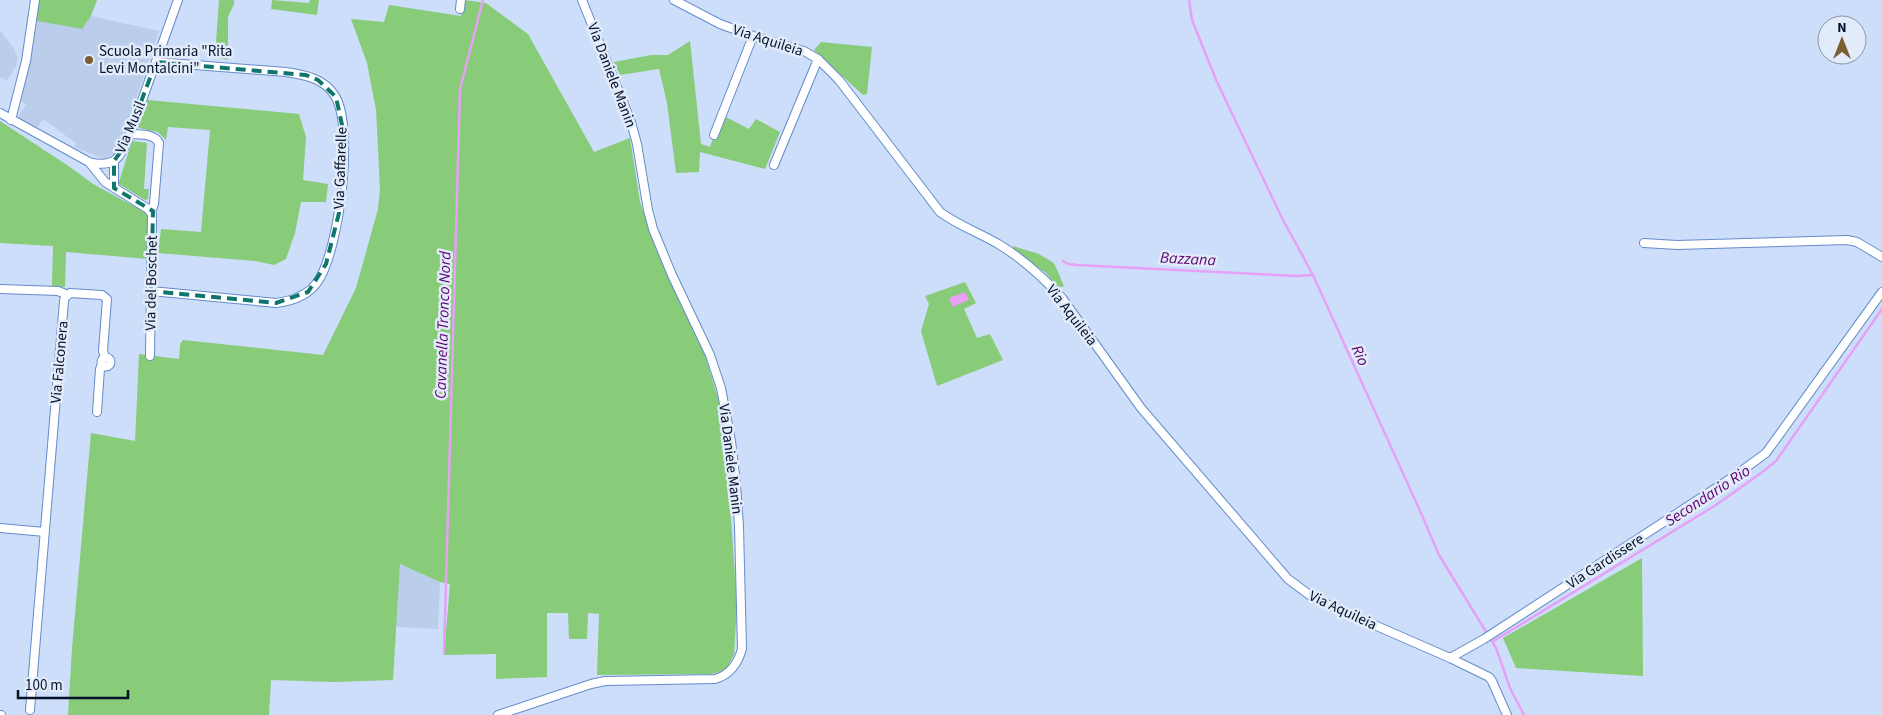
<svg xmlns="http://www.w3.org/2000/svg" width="1882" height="715" font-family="'Source Sans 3',sans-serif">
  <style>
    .built { fill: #bacdeb }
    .green { fill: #88cb78 }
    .water { fill: #e6a1f7 }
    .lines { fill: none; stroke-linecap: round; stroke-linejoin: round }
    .stream { stroke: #e6a1f7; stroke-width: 2.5 }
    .minor-casing { stroke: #648bcb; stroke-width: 10 }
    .minor { stroke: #fff; stroke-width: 8 }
    .marked { fill: none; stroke: #0f766e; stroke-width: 4; stroke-dasharray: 10 6; stroke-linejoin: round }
    .poi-dot { fill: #795f31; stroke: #e2ebf9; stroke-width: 2 }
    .labels { text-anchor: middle; stroke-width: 5; stroke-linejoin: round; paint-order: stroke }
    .street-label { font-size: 15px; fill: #041129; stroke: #e2ebf9 }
    .poi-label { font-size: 15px; fill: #041129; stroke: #e2ebf9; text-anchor: start }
    .water-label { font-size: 16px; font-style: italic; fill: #5f0270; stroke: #e2ebf9 }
  </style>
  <rect width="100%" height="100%" fill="#cddefa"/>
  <path class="built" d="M 91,16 L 159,31 L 118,151 L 105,159 L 74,147 L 76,143 L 43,119 L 37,128 L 17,118 L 27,104 L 21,102 L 37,21 L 82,29 Z
    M 0,30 L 13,47 L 18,58 L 16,66 L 7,81 L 0,77 Z
    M 400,564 L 440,582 L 438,629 L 396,627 Z"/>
  <path class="green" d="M 39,0 L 97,0 L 91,16 L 82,29 L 37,21 Z
    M 219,0 L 234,0 L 234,4 L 228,17 L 228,60 L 215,57 Z
    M 272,0 L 309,3 L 310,0 L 319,0 L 317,15 L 271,9 Z
    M 464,0 L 486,3 L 528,34 L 594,152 L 630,138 L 640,202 L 653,237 L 702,345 L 724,418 L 737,605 L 734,655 L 726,670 L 712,674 L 597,675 L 599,614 L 588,613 L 587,639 L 569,639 L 568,613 L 547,613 L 547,677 L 496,679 L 496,654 L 444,655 L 450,584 L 440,582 L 400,564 L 393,680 L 335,682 L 271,680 L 269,715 L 68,715 L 72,648 L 91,433 L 135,441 L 139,354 L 179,359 L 180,344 L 183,340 L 323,355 L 356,288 L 378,209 L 380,189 L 376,110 L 367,63 L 351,19 L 384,22 L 389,5 L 461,16 Z
    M 690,41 L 701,144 L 710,147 L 722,115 L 749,129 L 756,119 L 780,132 L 765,169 L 700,152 L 699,172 L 676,173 L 667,103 L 659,69 L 620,75 L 614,62 L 651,55 L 668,55 Z
    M 821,42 L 872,47 L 867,94 L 863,95 L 814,50 Z
    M 148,100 L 299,114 L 306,137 L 303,180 L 328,184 L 326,202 L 301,202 L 295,233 L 286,259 L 274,265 L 255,261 L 158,253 L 161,229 L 201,232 L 210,130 L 168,127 L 166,140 L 158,132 L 139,128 L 138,126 Z
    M 0,121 L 70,167 L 93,184 L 143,211 L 149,217 L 148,259 L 66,252 L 65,287 L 52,286 L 53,246 L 0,243 Z
    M 132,141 L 147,143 L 144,189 L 149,189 L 148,199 L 145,200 L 119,184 L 119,182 Z
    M 1013,246 L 1039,254 L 1054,263 L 1064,286 L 1058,288 L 1046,273 L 1014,250 Z
    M 965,282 L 976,303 L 964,309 L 977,338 L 990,334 L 1003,360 L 937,386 L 921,331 L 929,304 L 925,296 Z
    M 1642,558 L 1643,676 L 1516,668 L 1503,638 Z"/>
  <path class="water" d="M 965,292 L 969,300 L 952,307 L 949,298 Z"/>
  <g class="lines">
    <path class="stream" d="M 1189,0 L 1192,20 L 1217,82 L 1282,218 L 1313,275 L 1421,513 L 1439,555 L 1496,648 L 1510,688 L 1524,715
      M 1063,261 L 1068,264 L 1077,265 L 1296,276 L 1313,275
      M 1492,642 L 1716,505 L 1761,473 L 1776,461 L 1882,309
      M 444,653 L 460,89 L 483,0"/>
    <g class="minor-casing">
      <path id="minor" d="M 674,0 L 720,24 L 753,36 L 804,51 L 818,59 L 839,80 L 940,212 C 959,226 980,233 1000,245 C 1024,260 1043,277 1062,298 L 1141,408 L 1288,579 L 1315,599 L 1450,658 L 1489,677 L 1492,681 L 1507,715
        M 460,9 L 461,0
        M 0,113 L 89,162 C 116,169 121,156 130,134 L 178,0
        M 11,120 L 26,61 L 35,0
        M 130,134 C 140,135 154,133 159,143 L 154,204 L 151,212
        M 714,135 L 753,36
        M 114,161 L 114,188
        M 89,162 L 105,182 L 148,209 L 152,214 L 150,356
        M 774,165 L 818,59
        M 1644,243 L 1677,245 L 1847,240 L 1857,242 L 1882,257
        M 0,289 L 58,291 L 68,295
        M 151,291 L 276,303 C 292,301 309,295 318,281 C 339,251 355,128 335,96 C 324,78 305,75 286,72 L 156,62
        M101.5 362a4.5 4.5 0 1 1 9 0a4.5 4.5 0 1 1-9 0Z
        M 97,412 L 100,369 L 102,364
        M 0,528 L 45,532
        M 1450,658 L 1484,639 L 1736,475 L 1766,453 L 1882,292
        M 30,710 L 64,301 L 65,297 L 70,293 L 102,295 L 107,299 L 103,351 L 105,357
        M 0,715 L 1,715
        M 498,715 L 591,684 L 605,681 L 715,679 C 730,675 738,663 742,649 L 739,526 L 736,484 L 731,441 L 721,388 L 710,355 L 672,275 L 653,229 L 648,210 L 637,144 L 631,122 L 582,0"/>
    </g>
    <use href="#minor" class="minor"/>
  </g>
  <path class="marked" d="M 156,62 L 306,75 L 318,80 L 336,97 L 342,125 L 339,213 L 326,264 L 308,292 L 276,303 L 151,291 L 153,211 L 114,188 L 114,161 L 124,147 Z"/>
  <circle class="poi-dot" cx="89" cy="60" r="5"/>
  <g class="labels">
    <g class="street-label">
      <text transform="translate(768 40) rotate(18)" y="5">Via Aquileia</text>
      <text transform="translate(612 75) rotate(69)" y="5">Via Daniele Manin</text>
      <text transform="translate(130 127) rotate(-67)" y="5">Via Musil</text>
      <text transform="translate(340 168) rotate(-88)" y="5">Via Gaffarelle</text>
      <text transform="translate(151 283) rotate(-89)" y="5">Via del Boschet</text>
      <text transform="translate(1072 315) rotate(52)" y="5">Via Aquileia</text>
      <text transform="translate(59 362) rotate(-85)" y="5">Via Falconera</text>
      <text transform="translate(731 459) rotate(83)" y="5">Via Daniele Manin</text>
      <text transform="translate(1605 561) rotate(-33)" y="5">Via Gardissere</text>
      <text transform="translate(1343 610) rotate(25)" y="5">Via Aquileia</text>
    </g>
    <g class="poi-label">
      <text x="99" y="56">Scuola Primaria "Rita<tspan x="99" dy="17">Levi Montalcini"</tspan></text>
    </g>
    <g class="water-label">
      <text transform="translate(1188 258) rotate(3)" y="6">Bazzana</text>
      <text transform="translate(442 325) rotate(-88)" y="6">Cavanella Tronco Nord</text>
      <text transform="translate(1361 355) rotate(66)" y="6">Rio</text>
      <text transform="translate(1707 495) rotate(-33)" y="6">Secondario Rio</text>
    </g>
  </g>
  <g transform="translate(1842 40)"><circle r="24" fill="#e2ebf9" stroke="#8994a6"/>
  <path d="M0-4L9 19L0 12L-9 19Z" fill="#795f31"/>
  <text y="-8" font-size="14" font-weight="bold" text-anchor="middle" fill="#041129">N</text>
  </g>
  <path d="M18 690v8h110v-8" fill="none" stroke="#041129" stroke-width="2.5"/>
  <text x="25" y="690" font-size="15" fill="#041129" stroke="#e2ebf9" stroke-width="4" paint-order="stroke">100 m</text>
</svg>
